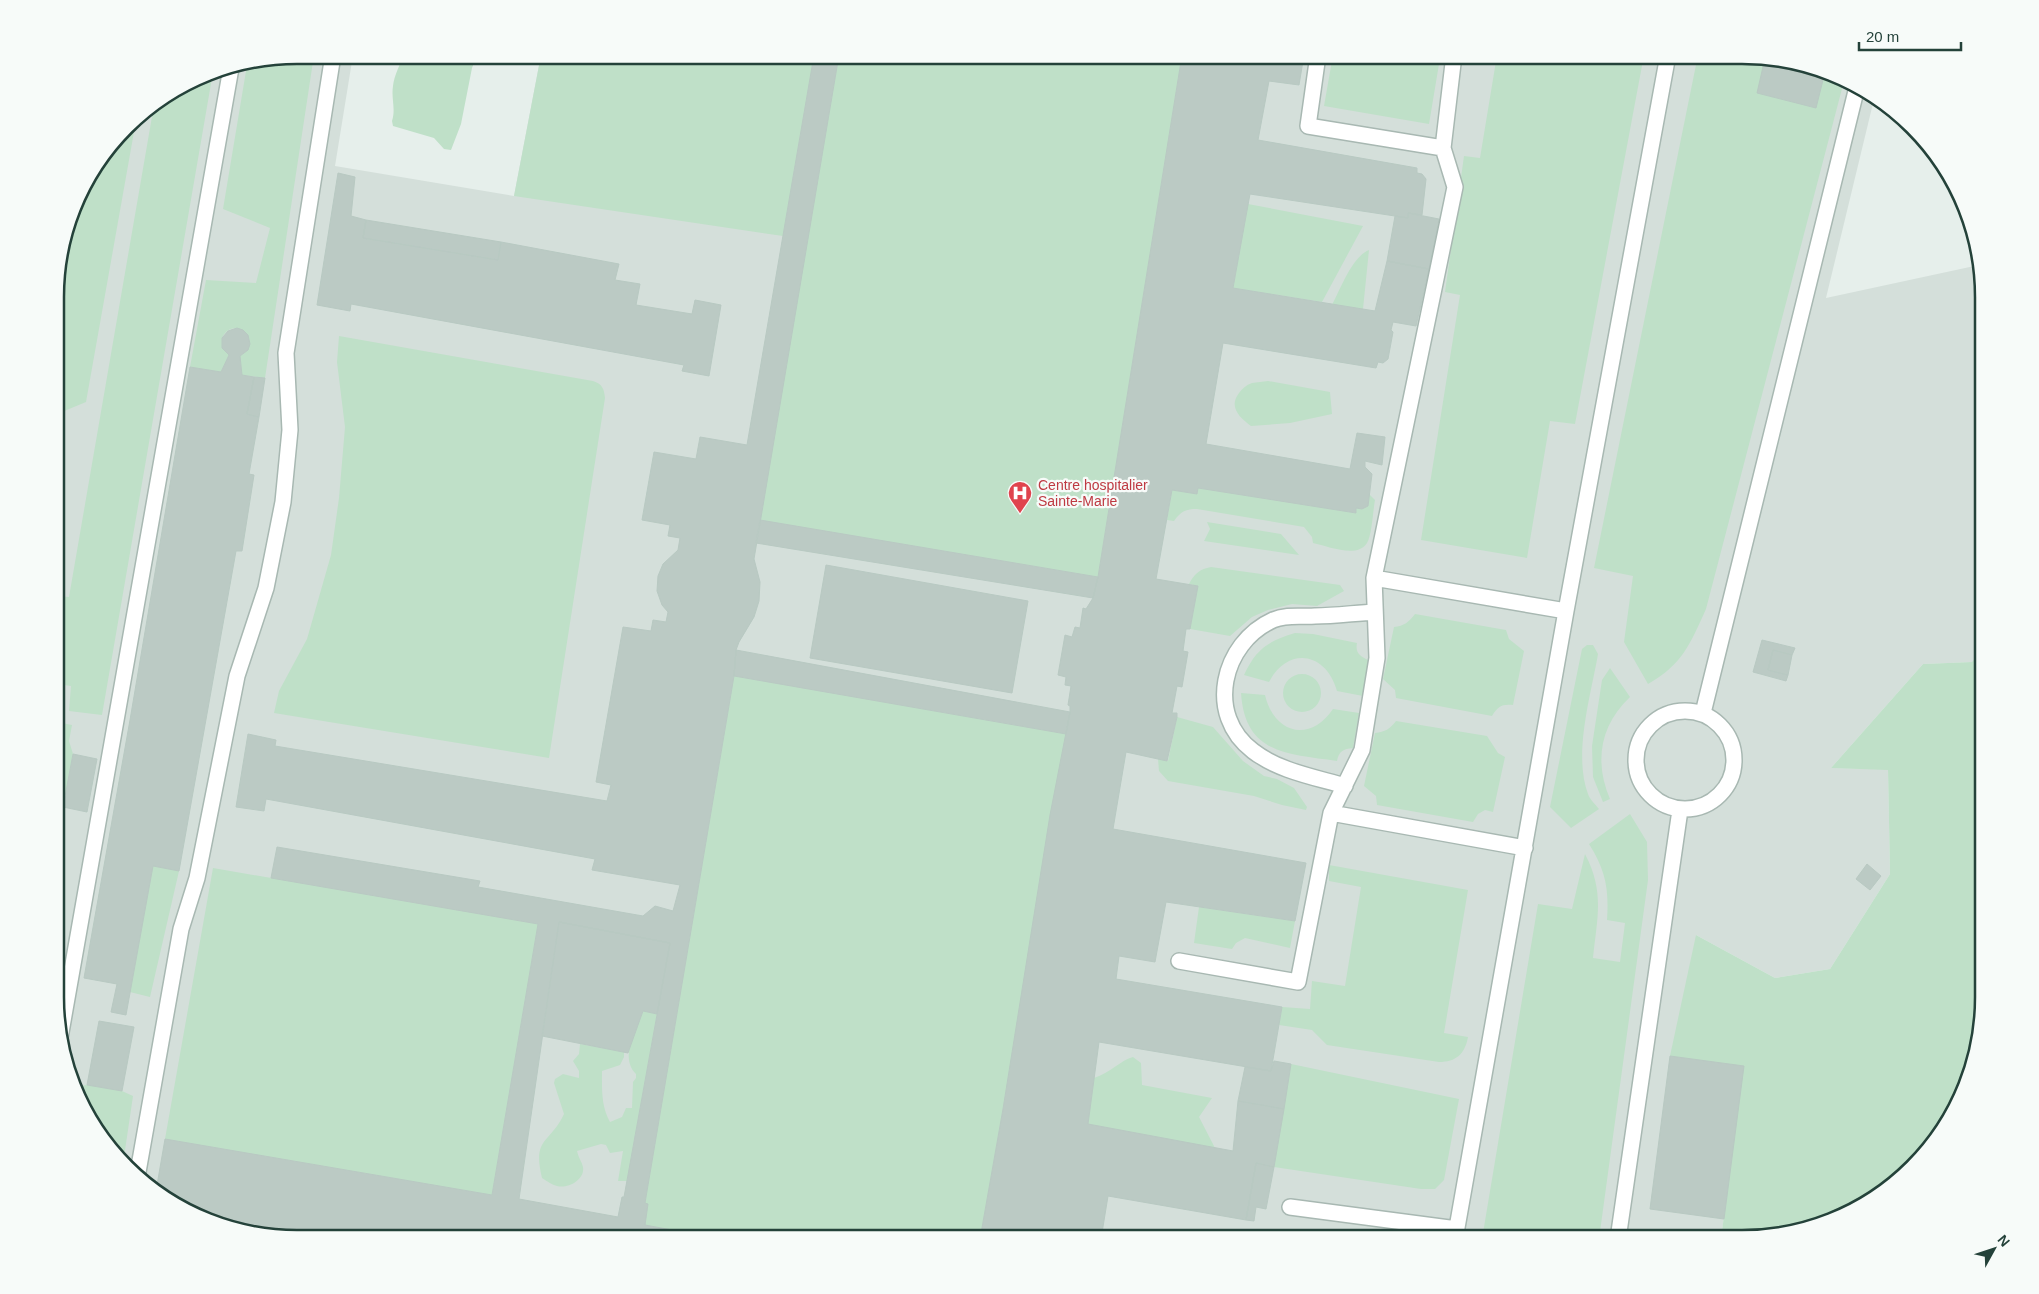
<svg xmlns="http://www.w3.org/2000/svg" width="2039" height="1294" font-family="Arial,sans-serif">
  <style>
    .built { fill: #d4dfda }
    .green { fill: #bfe0c8 }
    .building { fill: #bbcac4; stroke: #b8c9c2; fill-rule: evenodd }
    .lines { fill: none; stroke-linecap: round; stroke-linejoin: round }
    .minor-casing { stroke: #a8b8b2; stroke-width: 18 }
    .minor { stroke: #fff; stroke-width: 15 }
    .labels { text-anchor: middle; stroke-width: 4.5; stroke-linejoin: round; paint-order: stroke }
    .health-label { font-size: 14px; fill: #be3a42; stroke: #f7fbf9; text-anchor: start }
    .rim { fill: none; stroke: #24423a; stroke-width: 2.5 }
  </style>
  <rect width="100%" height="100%" fill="#e6efeb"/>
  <path class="built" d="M 297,55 L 353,55 L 335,166 L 514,196 L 541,55 L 1742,55 L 1805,63 L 1875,95 L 1826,298 L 1979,265 L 1983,282 L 1983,650 L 1973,662 L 1923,664 L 1831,768 L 1888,769 L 1890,874 L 1830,969 L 1775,978 L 1696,935 L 1744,1066 L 1721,1239 L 297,1239 L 220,1226 L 163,1198 L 88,1118 L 57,1028 L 57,377 L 68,378 L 96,170 L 137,115 L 205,73 Z"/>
  <path class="green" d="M 297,55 L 314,55 L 265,378 L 242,375 L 240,356 C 265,342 234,313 222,338 L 222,348 L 229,355 L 221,372 L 190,367 L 206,280 L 256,283 L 270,228 L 223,209 L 247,65 Z
    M 404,55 L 477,55 L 472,68 L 461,124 L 451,150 L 444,149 L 434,138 L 393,126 L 392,121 C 396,109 391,98 393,86 C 394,76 400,64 404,55 Z
    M 541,55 L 814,55 L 783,236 L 514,196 Z
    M 839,55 L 1182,55 L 1098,577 L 760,520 Z
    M 1333,55 L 1421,55 L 1440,58 L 1429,124 L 1324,106 Z
    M 1497,55 L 1644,55 L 1575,424 L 1550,421 L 1527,558 L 1421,540 L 1460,295 L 1445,292 L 1464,156 L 1480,158 Z
    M 1698,55 L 1742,55 L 1805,63 L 1844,81 L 1706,609 C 1690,644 1683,664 1648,684 L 1624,642 L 1633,576 L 1594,568 Z
    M 213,72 L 102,715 L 69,711 L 71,686 L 57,684 L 57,596 L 69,597 L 154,105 L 205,73 Z
    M 137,115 L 86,402 L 57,414 L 57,266 L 80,190 Z
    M 1248,204 L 1363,226 L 1322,302 L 1233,288 Z
    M 1369,250 L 1363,309 L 1332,305 C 1341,288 1352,257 1369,250 Z
    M 339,336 L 593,381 C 602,384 604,388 605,398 L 549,758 L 274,713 L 279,691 L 307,639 L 331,555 L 339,498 L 345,427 L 337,362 Z
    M 1268,381 L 1330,392 L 1332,414 L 1290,423 L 1251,426 C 1240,418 1228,407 1239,393 C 1242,389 1246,385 1252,383 C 1257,382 1263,382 1268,381 Z
    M 1198,488 L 1356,513 L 1356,508 L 1362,509 L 1368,506 L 1369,494 L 1375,500 C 1373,510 1372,535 1367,543 C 1357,559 1328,546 1313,543 L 1312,537 L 1304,527 L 1197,509 C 1186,509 1181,511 1174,521 L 1167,520 L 1172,490 L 1197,494 Z
    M 1207,522 L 1281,534 L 1299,555 L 1204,541 L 1210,529 Z
    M 1211,567 L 1340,585 L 1344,591 L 1317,606 L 1292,604 L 1268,610 L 1252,617 L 1230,636 L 1190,629 L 1198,586 L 1189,584 C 1194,574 1200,569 1211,567 Z
    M 1415,614 L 1506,630 L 1509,639 L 1524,651 L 1513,705 C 1502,704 1498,706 1492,716 L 1396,698 L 1395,690 L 1383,679 L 1394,627 C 1404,626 1409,622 1415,614 Z
    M 1295,633 L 1313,634 L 1357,643 C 1355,653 1360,656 1368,660 L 1363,696 L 1337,691 C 1326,652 1288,646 1269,682 L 1244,675 C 1256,649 1268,641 1295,633 Z
    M 1587,645 L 1593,645 L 1598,654 C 1591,695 1573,754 1588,794 C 1590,800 1596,805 1599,809 L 1571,828 L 1550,807 L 1582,649 Z
    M 1983,650 L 1983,1012 L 1971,1074 L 1943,1131 L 1902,1179 L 1863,1207 L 1757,1238 L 1721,1239 L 1743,1066 L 1670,1056 L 1696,935 L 1775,978 L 1830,969 L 1890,874 L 1888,770 L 1831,768 L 1923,664 L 1972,662 Z
    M 1610,668 L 1630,697 C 1600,725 1594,762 1610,799 L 1603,802 L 1593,777 L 1592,746 L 1602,680 Z
    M1283 693a19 19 0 1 1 38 0a19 19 0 1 1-38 0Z
    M 734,676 L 1066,734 L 1003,1109 L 980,1239 L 722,1239 L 645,1225 L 648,1204 L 645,1203 Z
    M 1241,693 L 1265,695 C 1274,734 1310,743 1333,709 L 1359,713 L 1353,748 C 1343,749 1339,751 1337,761 C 1287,754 1245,754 1241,693 Z
    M 1177,717 L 1213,727 L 1243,761 L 1264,776 L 1277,779 L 1294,788 L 1307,807 L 1306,810 L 1282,805 L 1254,796 L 1168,781 L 1159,771 L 1158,759 L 1168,761 Z
    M 1396,721 L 1487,736 L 1498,753 L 1505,757 L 1493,812 L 1485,810 L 1478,814 L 1473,822 L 1377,805 L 1376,796 L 1364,786 L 1375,733 C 1385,732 1390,729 1396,721 Z
    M 57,722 L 72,725 L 69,741 L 73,754 L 57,838 Z
    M 1630,814 L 1647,842 L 1648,880 L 1599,1239 L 1482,1239 L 1538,904 L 1572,909 L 1585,854 C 1605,892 1597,918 1593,958 L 1620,962 L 1625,923 L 1607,920 C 1609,889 1606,871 1589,844 Z
    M 1329,865 L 1468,890 L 1444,1033 L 1468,1037 C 1465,1054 1456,1062 1439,1062 L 1327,1045 L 1312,1030 L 1279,1025 L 1282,1007 L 1310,1009 L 1312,981 L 1345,986 L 1361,887 L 1329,881 Z
    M 153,866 L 179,871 L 150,997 L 130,992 Z
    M 213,868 L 538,924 L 492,1195 L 165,1139 Z
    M 1199,907 L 1295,921 L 1290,948 L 1245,938 L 1236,943 L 1232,949 L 1194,943 Z
    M 643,1011 L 657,1014 L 627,1181 L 618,1181 L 623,1151 L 610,1153 L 606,1145 L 601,1144 L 577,1151 C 578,1157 582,1162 583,1167 C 585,1180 568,1189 557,1186 C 552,1185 547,1181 542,1178 C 532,1137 550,1144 564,1114 L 554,1083 L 555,1079 L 563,1074 L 579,1078 L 579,1071 L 573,1061 L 579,1054 L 580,1044 L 624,1052 L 624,1057 L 620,1065 L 602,1071 C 602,1089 601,1106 610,1122 L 622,1117 L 626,1108 L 632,1108 L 633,1082 L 636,1078 L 636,1074 C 619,1057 636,1029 643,1011 Z
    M 1133,1057 L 1141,1063 L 1142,1085 L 1212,1098 L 1199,1117 L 1215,1148 L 1088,1124 L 1094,1078 C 1110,1073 1121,1060 1133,1057 Z
    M 1291,1064 L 1459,1099 L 1444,1180 L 1435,1189 L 1421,1189 L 1274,1167 Z
    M 87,1085 L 122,1091 L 133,1096 L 124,1157 L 88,1118 L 77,1086 Z"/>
  <path class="building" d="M 814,55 L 839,55 L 754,559 L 760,582 L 759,601 L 754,617 L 739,642 L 736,650 L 734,676 L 645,1203 L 648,1204 L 645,1225 L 721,1239 L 297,1239 L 220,1226 L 163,1198 L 156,1191 L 165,1139 L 492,1195 L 538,924 L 271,878 L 277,847 L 480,881 L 478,887 L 643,916 L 655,906 L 673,911 L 680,885 L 592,870 L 595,859 L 266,799 L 264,811 L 236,807 L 248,734 L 276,740 L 275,746 L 607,801 L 611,785 L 596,782 L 623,627 L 651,631 L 653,620 L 666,622 L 668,612 L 662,605 L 657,591 L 658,576 L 663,564 L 678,550 L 680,538 L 668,536 L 670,525 L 642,520 L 654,452 L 696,459 L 700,437 L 747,445 ZM 559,922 L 670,943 L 624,1197 L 622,1197 L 618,1217 L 519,1199 Z
    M 1182,55 L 1304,55 L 1299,85 L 1269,81 L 1258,140 L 1417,168 L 1417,173 L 1422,174 L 1426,179 L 1422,215 L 1408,213 L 1408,218 L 1250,194 L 1233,288 L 1375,311 L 1387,261 L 1429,269 L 1416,326 L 1393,322 L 1391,330 L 1393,332 L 1388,359 L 1383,363 L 1378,362 L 1376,368 L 1223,343 L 1206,444 L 1350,469 L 1357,433 L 1385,437 L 1382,465 L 1365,461 L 1365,467 L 1372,474 L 1368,506 L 1362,509 L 1356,508 L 1356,513 L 1198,488 L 1197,494 L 1172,490 L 1156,579 L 1198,586 L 1190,629 L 1186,629 L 1183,651 L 1188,652 L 1182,687 L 1177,686 L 1172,713 L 1177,713 L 1177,717 L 1167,761 L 1126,752 L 1113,829 L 1306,863 L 1295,921 L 1166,902 L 1155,962 L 1119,956 L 1116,979 L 1282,1007 L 1271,1071 L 1099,1042 L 1088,1124 L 1233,1151 L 1238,1101 L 1284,1109 L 1274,1167 L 1256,1163 L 1246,1220 L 1108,1196 L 1101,1239 L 980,1239 L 1003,1109 L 1050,815 L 1070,712 L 1070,706 L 1068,705 L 1071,686 L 1065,685 L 1066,677 L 1058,675 L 1065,635 L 1072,637 L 1075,627 L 1080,628 L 1083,608 L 1086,609 L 1093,598 L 1098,577 Z
    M 1765,58 L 1805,63 L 1825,72 L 1816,108 L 1757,93 Z
    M 338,173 L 355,177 L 351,216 L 366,220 L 363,238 L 498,260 L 501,242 L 619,264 L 615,280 L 640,284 L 636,305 L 692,314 L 695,300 L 721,305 L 709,376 L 682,371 L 684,365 L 351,304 L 350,311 L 317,305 Z
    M 1408,213 L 1439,219 L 1429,269 L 1387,261 L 1395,216 L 1408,218 Z
    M 366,220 L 501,242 L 498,260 L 363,238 Z
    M 237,328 L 243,330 L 248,335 L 250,344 L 248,350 L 240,356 L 242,375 L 254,377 L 247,414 L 259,417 L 249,474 L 254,475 L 242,551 L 236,551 L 179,871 L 153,866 L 126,1015 L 111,1012 L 117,984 L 84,978 L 130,720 L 190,367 L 221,372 L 229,355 L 222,348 L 222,338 L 228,331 Z
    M 254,377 L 265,378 L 259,417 L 247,414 Z
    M 760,520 L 1098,577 L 1093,598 L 756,543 Z
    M 826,565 L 1028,601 L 1012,693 L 810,658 Z
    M 1762,640 L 1795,648 L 1792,655 L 1773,650 L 1768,670 L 1788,675 L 1786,681 L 1753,672 Z
    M 736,650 L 1070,712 L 1066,734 L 734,676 Z
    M 1773,650 L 1792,655 L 1788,675 L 1768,670 Z
    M 73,754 L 97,759 L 87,812 L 63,807 Z
    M 1867,864 L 1881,876 L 1870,890 L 1856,879 Z
    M 559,922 L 670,943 L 657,1014 L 643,1011 L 628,1053 L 542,1036 Z
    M 99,1021 L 134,1027 L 122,1091 L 87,1085 Z
    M 1670,1056 L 1744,1066 L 1724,1219 L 1650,1209 Z
    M 1274,1061 L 1291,1064 L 1284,1109 L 1238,1101 L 1245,1067 L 1271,1071 Z
    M 1256,1163 L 1274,1167 L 1266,1209 L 1256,1207 L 1254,1221 L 1246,1220 Z"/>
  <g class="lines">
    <g class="minor-casing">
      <path id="minor" d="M 1318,55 L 1308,126 L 1443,148 L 1454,55
        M 1443,148 L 1455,187 L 1374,578 L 1566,611
        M1636 760a49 49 0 1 1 98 0a49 49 0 1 1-98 0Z
        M 1703,713 L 1857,87
        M 1345,786 C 1314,777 1279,771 1253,751 C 1205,715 1222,643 1273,620 C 1287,614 1301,617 1315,616 C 1335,616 1355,613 1375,612
        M 1331,813 L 1362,750 L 1377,658 L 1374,578
        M 1179,961 L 1298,982 L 1331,813 L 1525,848
        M 60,1038 L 231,68
        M 138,1172 L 181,929 L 197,878 L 237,676 L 266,588 L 283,502 L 290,430 L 286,353 L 333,55
        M 1290,1207 L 1457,1229
        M 1455,1239 L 1566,611 L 1668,55
        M 1618,1239 L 1680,810"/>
    </g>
    <use href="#minor" class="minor"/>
  </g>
  <defs>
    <g id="hospital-pin" transform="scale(1.25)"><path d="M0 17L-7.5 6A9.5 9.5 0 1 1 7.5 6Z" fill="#e0444e" stroke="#f7fbf9"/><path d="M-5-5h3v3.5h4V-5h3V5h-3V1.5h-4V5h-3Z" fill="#fff"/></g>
  </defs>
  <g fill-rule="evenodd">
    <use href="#hospital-pin" x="1020" y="493"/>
  </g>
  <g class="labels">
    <g class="health-label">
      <text x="1038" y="490">Centre hospitalier<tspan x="1038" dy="16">Sainte-Marie</tspan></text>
    </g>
  </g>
  <path d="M0 0H2039V1294H0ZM297 64H1742A233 233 0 0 1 1975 297V997A233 233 0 0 1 1742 1230H297A233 233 0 0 1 64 997V297A233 233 0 0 1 297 64Z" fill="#f7fbf9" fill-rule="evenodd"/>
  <path class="rim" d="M297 64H1742A233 233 0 0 1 1975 297V997A233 233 0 0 1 1742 1230H297A233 233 0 0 1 64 997V297A233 233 0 0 1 297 64Z"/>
  <g transform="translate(1994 1249) rotate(50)" stroke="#f7fbf9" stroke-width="4" paint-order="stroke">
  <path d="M0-4L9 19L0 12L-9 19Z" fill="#24423a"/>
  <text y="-8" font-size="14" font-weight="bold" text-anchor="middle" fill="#24423a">N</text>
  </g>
  <path d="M1859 42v8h102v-8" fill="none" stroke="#24423a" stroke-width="2.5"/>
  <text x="1866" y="42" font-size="15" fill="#24423a" stroke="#f7fbf9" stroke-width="4" paint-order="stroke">20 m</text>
</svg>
